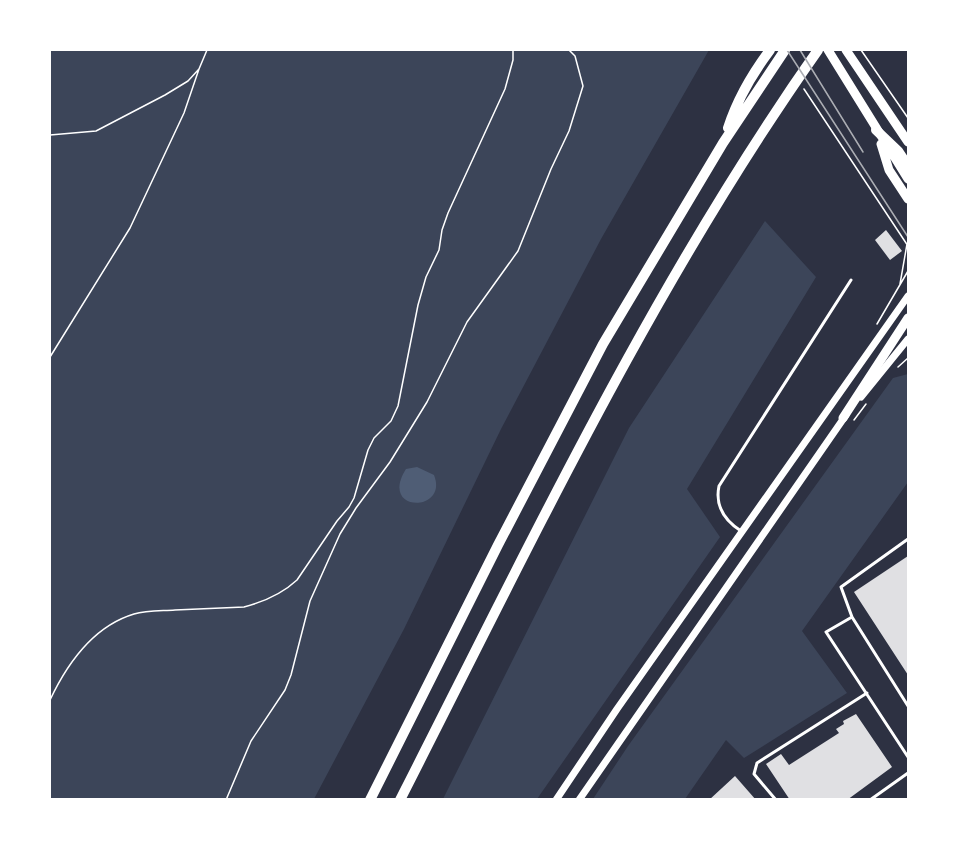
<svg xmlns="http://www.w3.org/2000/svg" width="958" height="849" font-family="Overpass,sans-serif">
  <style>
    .green { fill: #3c4559 }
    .water { fill: #4f5d75 }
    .building { fill: #e0e0e3 }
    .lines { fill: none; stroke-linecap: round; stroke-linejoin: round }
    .path { stroke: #fff; stroke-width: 1.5 }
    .service { stroke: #fff; stroke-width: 3 }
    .tertiary { stroke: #fff; stroke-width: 7 }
    .primary { stroke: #fff; stroke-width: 9 }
    .motorway { stroke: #fff; stroke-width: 10 }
    .tram { stroke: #abadb3; stroke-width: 1.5 }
  </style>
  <rect width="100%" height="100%" fill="#2d3142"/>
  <path class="green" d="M 50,50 L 709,50 L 601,239 L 501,429 L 404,629 L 314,799 L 50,799 Z
    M 765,221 L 816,277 L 687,489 L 720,537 L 537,799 L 443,799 L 629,428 Z
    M 908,374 L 908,482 L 802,631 L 847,693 L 744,758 L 726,740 L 685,799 L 593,799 L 628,746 L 893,378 Z"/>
  <path class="water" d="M 417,467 L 434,475 C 449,513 378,513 406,469 Z"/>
  <path class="building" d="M 886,230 L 902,251 L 890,260 L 875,240 Z
    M 908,556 L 908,675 L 854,592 Z
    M 856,714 L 892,767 L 847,800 L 790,800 L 766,764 L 781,754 L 789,765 L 839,733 L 836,729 L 844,724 L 843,721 Z
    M 735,776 L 756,800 L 709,800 Z"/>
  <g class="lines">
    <path class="path" d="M 861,50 L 908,118
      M 804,89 L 908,246
      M 50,135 L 96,131 L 165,95 L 188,81 L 199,69 L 207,50
      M 900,284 L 907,244
      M 877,324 L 908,271
      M 50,357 L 130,228 L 184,113 L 199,69
      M 898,367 L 908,358
      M 854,420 L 866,404
      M 50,700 C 67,664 94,626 134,614 C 147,610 162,611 175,610 C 198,609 221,608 244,607 C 263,602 282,594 297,580 L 337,521 L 349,507 L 354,498 L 368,450 L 374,438 L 391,421 L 398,406 L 418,305 L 426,277 L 439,250 L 442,230 L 448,213 L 505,89 L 513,60 L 513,50
      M 226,800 L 251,741 L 285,690 L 291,675 L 310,601 L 340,534 L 356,508 L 390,462 L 427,402 L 467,322 L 518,251 L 551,169 L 569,131 L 583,86 L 575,56 L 569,50"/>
    <path class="service" d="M 741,531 C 724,520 715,505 719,486 L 851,280
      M 852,617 L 841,587 L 908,539
      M 908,706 L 852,617 L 826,632 L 908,757
      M 776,800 L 754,774 L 757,763 L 867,693
      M 870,800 L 908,773"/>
    <path class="tertiary" d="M 861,397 L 908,339
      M 556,800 L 617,709 L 908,296
      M 579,800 L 846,415"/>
    <path class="primary" d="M 828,50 L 908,179
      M 846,50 L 908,142
      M 881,144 L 889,170 L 908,199
      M 843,418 L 908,318"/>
    <path class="motorway" d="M 728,128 C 737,100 752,74 770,50
      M 876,130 L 898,151 L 908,166
      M 370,800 L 498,545 L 603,344 L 723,143 L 785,50
      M 400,800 C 530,545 653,284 818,50"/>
    <path class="tram" d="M 787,50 L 908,237
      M 800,50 L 863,152"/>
  </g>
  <rect width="958" height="849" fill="none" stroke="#ffffff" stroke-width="102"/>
</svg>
